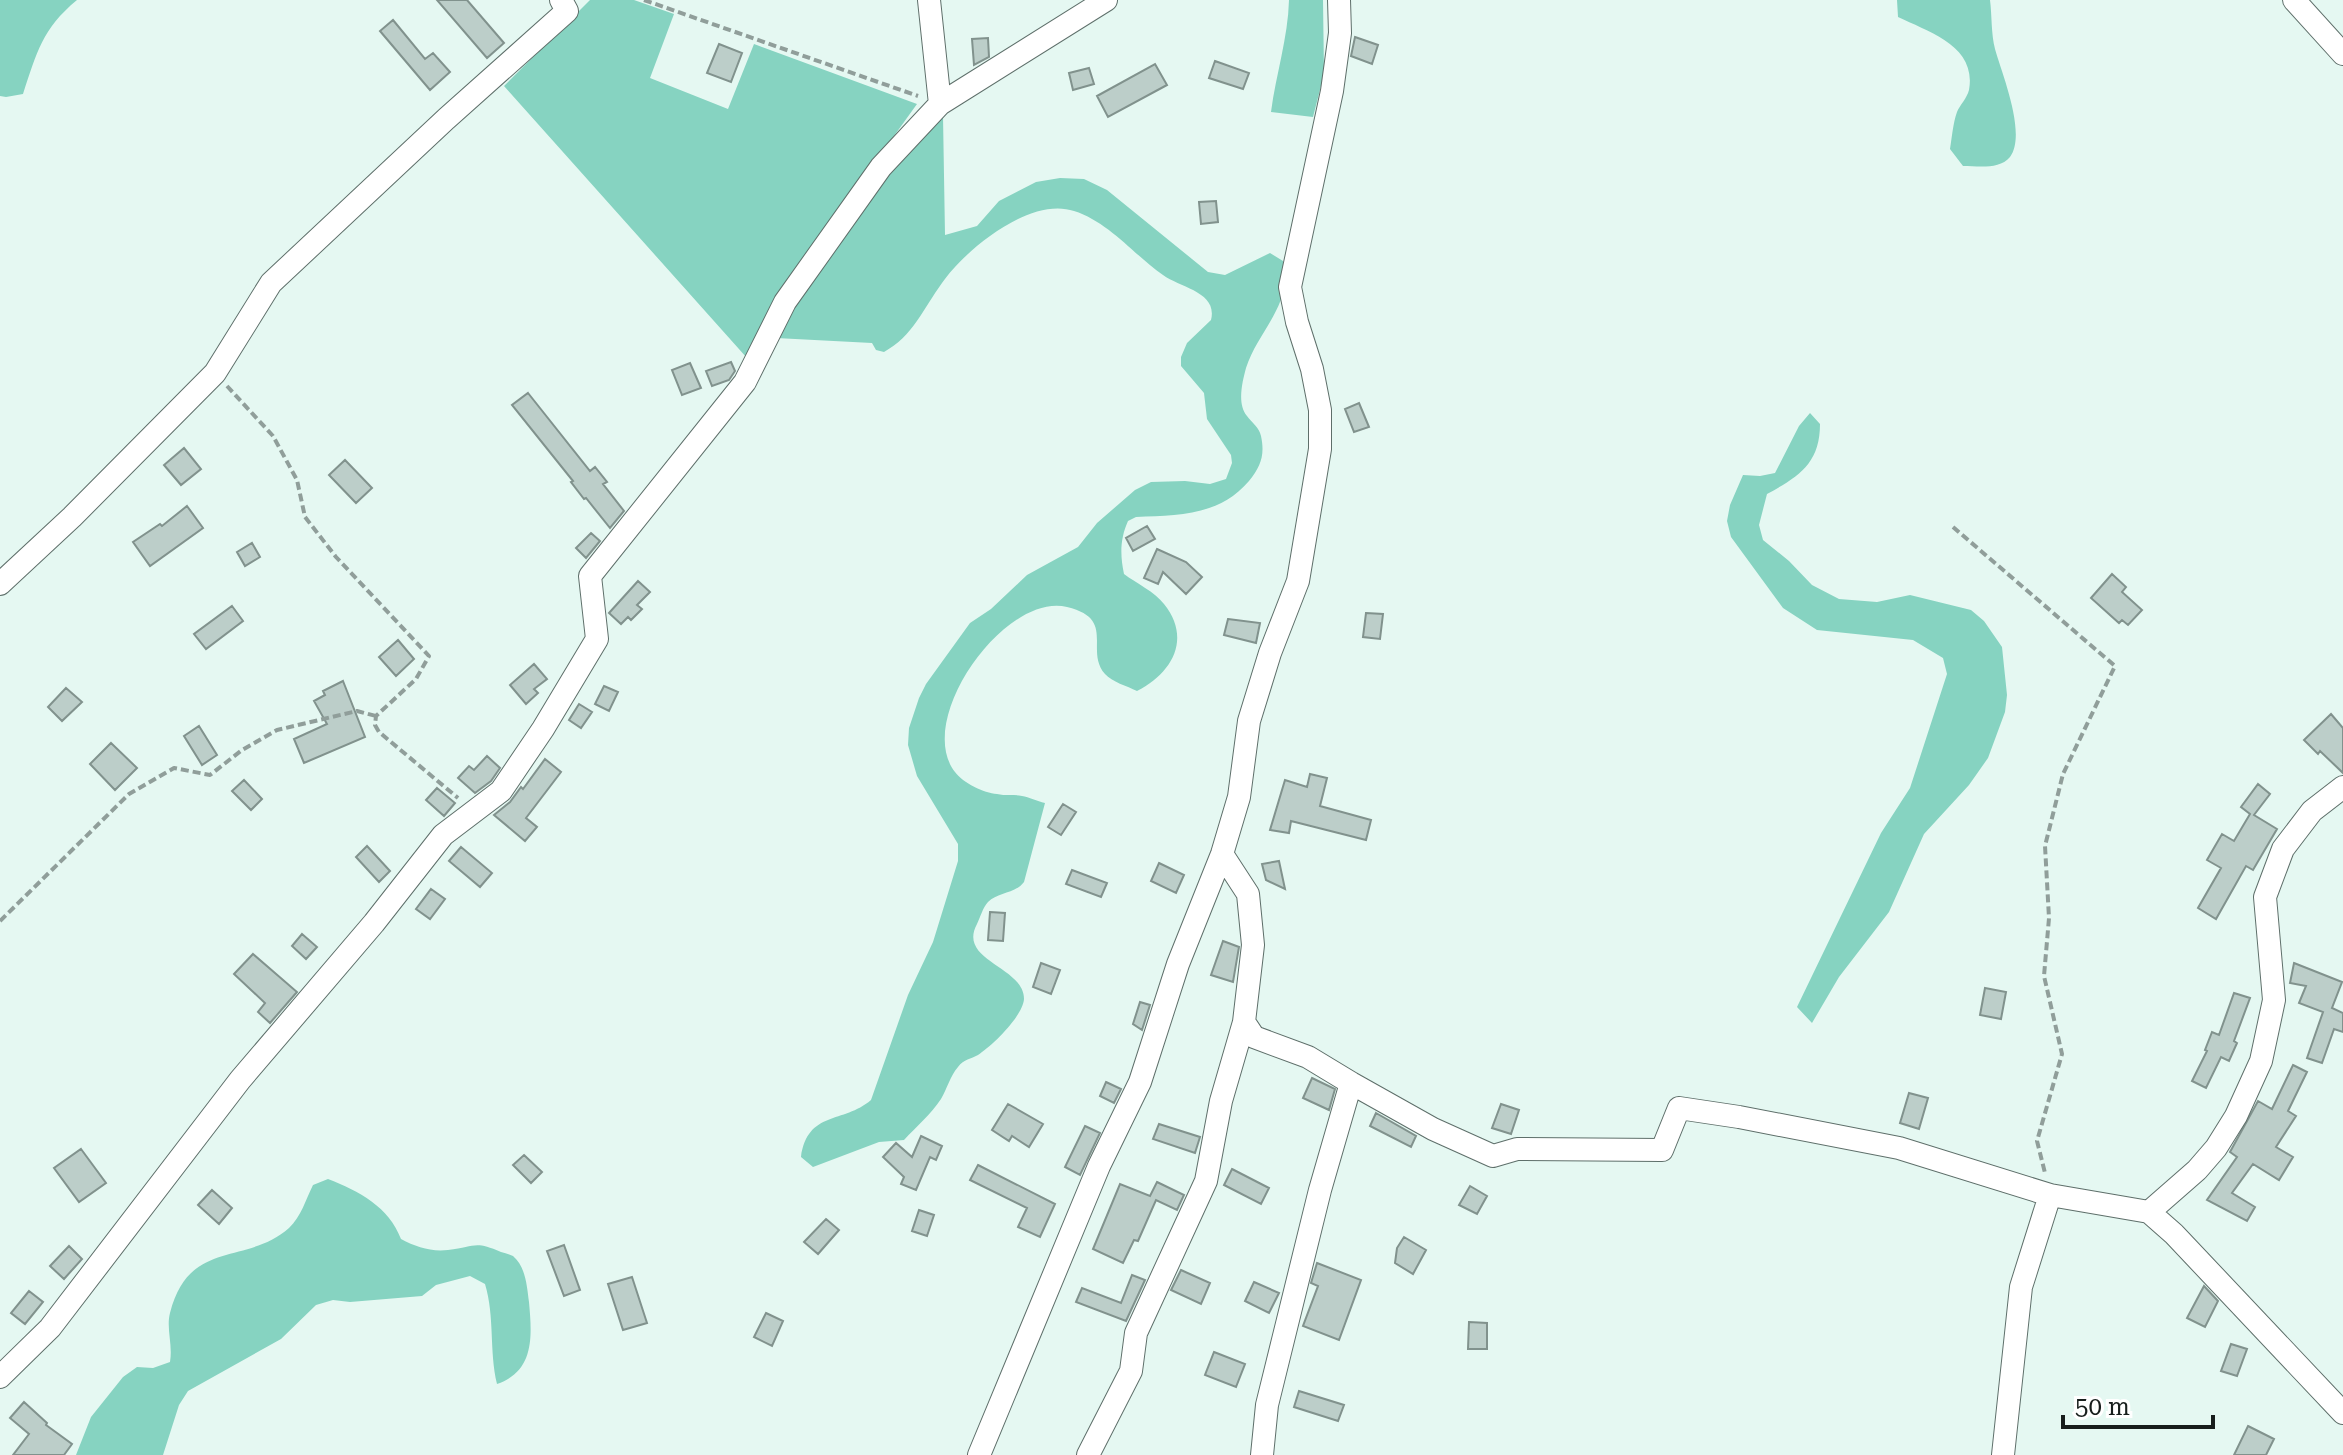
<svg xmlns="http://www.w3.org/2000/svg" width="2343" height="1455" font-family="'Roboto Serif',serif">
  <style>
    .green { fill: #86d3c1 }
    .building { fill: #bccec9; stroke: #81928d; stroke-width: 2 }
    .lines { fill: none; stroke-linecap: round; stroke-linejoin: round }
    .minor-casing { stroke: #5e6f6a; stroke-width: 24 }
    .path { stroke: #909e9a; stroke-width: 4; stroke-dasharray: 8 4; stroke-linecap: butt }
    .minor { stroke: #fff; stroke-width: 22 }
  </style>
  <rect width="100%" height="100%" fill="#e5f8f2"/>
  <path class="green" d="M 0,0 L 77,0 C 42,29 37,52 23,94 L 6,97 L 0,96 Z
    M 590,0 L 634,0 L 674,14 L 650,78 L 728,109 L 754,44 L 917,104 L 827,229 L 747,358 L 504,86 Z
    M 1289,0 L 1323,0 L 1324,74 L 1313,117 L 1271,112 C 1276,74 1288,38 1289,0 Z
    M 1897,0 L 1990,0 C 1992,16 1991,34 1995,49 C 2002,74 2027,134 2010,157 C 1999,170 1978,166 1963,166 L 1950,149 C 1952,137 1953,123 1957,112 C 1960,105 1967,98 1969,90 C 1977,46 1929,32 1898,17 Z
    M 943,116 L 945,235 L 977,226 L 999,201 L 1036,182 L 1060,178 L 1084,179 L 1107,190 L 1208,272 L 1225,275 L 1270,253 L 1283,261 C 1294,304 1258,330 1246,368 C 1242,383 1237,404 1247,416 C 1252,423 1259,427 1261,436 C 1265,455 1261,466 1249,481 C 1219,516 1179,515 1136,517 L 1128,521 C 1120,539 1120,555 1124,574 C 1136,583 1155,592 1164,604 C 1192,639 1172,673 1137,691 C 1127,686 1112,682 1105,674 C 1084,650 1117,619 1067,607 C 1005,592 914,720 955,772 C 963,783 984,793 997,794 C 1005,796 1014,794 1022,796 C 1029,797 1037,801 1045,803 L 1024,882 C 1015,894 998,892 988,902 C 983,907 980,918 977,924 C 957,961 1024,966 1024,999 C 1023,1016 992,1046 978,1055 C 971,1059 964,1059 958,1067 C 950,1076 947,1089 941,1099 C 931,1114 916,1127 904,1140 L 879,1142 L 813,1167 L 801,1157 C 808,1110 843,1124 871,1100 L 908,995 L 933,942 L 958,861 L 958,844 L 917,776 L 908,745 L 909,728 L 919,698 L 926,684 L 970,623 L 991,609 L 1027,575 L 1078,547 L 1097,523 L 1135,490 L 1151,482 L 1185,481 L 1210,484 L 1226,479 L 1232,463 L 1231,455 L 1207,419 L 1204,393 L 1181,366 L 1181,357 L 1187,343 L 1211,320 C 1218,292 1181,288 1163,275 C 1134,255 1109,222 1074,211 C 1030,196 965,250 942,283 C 923,309 913,336 884,352 L 876,350 L 872,343 L 776,338 L 790,306 L 884,167 Z
    M 1810,413 L 1820,424 C 1820,464 1798,477 1767,494 L 1759,525 L 1763,540 L 1789,561 L 1812,585 L 1839,599 L 1877,602 L 1910,595 L 1971,610 L 1984,621 L 2002,647 L 2007,695 L 2005,712 L 1988,758 L 1969,785 L 1924,834 L 1889,912 L 1839,977 L 1812,1023 L 1797,1007 L 1881,833 L 1910,788 L 1947,674 L 1943,658 L 1913,640 L 1817,630 L 1783,608 L 1731,537 L 1727,521 L 1730,505 L 1743,475 L 1760,476 L 1775,473 L 1799,426 Z
    M 328,1179 C 359,1191 389,1207 401,1239 C 416,1247 431,1252 448,1250 C 475,1247 474,1240 501,1252 C 505,1253 509,1254 513,1256 C 526,1267 527,1287 529,1302 C 532,1336 535,1371 497,1384 C 489,1351 495,1317 485,1284 L 470,1276 L 436,1285 L 422,1296 L 350,1302 L 333,1300 L 316,1305 L 281,1339 L 188,1391 L 179,1405 L 163,1455 L 76,1455 L 91,1417 L 123,1377 L 137,1367 L 153,1368 L 170,1362 C 173,1344 166,1329 170,1313 C 189,1238 246,1266 289,1228 C 301,1217 306,1199 313,1185 Z"/>
  <path class="building" d="M 437,0 L 467,0 L 504,43 L 487,58 Z
    M 393,20 L 425,59 L 433,53 L 450,72 L 430,90 L 380,31 Z
    M 1355,37 L 1378,45 L 1372,64 L 1351,56 Z
    M 988,38 L 989,57 L 974,65 L 972,39 Z
    M 719,44 L 742,53 L 731,82 L 707,73 Z
    M 1215,61 L 1249,73 L 1243,89 L 1209,78 Z
    M 1155,64 L 1167,85 L 1108,117 L 1097,96 Z
    M 1089,68 L 1094,84 L 1073,90 L 1069,73 Z
    M 1216,201 L 1218,222 L 1201,224 L 1199,202 Z
    M 731,362 L 735,371 L 729,380 L 712,386 L 706,371 Z
    M 690,363 L 701,388 L 682,395 L 672,370 Z
    M 528,393 L 590,471 L 595,467 L 607,482 L 603,484 L 624,511 L 610,528 L 586,498 L 584,499 L 571,482 L 573,481 L 512,405 Z
    M 1359,403 L 1369,427 L 1354,432 L 1345,409 Z
    M 184,448 L 201,469 L 181,485 L 164,465 Z
    M 345,460 L 372,488 L 356,503 L 329,475 Z
    M 187,506 L 203,528 L 150,566 L 133,542 L 160,524 L 162,526 Z
    M 1147,526 L 1155,539 L 1133,551 L 1126,538 Z
    M 591,533 L 600,541 L 586,558 L 576,548 Z
    M 252,543 L 260,557 L 245,566 L 237,552 Z
    M 1157,549 L 1186,562 L 1202,577 L 1186,594 L 1163,572 L 1158,584 L 1144,578 Z
    M 2112,574 L 2126,587 L 2122,592 L 2142,610 L 2128,625 L 2122,620 L 2119,623 L 2091,598 Z
    M 638,581 L 650,592 L 637,605 L 642,609 L 631,620 L 628,617 L 621,624 L 609,613 Z
    M 232,606 L 243,621 L 206,649 L 194,634 Z
    M 1366,613 L 1383,614 L 1380,639 L 1363,637 Z
    M 1228,619 L 1260,623 L 1256,643 L 1224,635 Z
    M 398,640 L 414,659 L 396,676 L 379,657 Z
    M 534,664 L 547,679 L 534,689 L 538,693 L 526,704 L 510,685 Z
    M 343,681 L 365,737 L 304,763 L 294,739 L 327,724 L 314,701 L 325,695 L 323,691 Z
    M 604,686 L 618,692 L 609,711 L 595,704 Z
    M 66,688 L 82,702 L 62,721 L 48,707 Z
    M 579,704 L 592,712 L 581,728 L 569,720 Z
    M 2331,714 L 2343,728 L 2343,773 L 2320,751 L 2318,754 L 2304,740 Z
    M 199,726 L 217,755 L 202,765 L 184,736 Z
    M 111,743 L 137,768 L 115,790 L 90,764 Z
    M 487,756 L 500,768 L 491,781 L 475,793 L 458,778 L 469,766 L 474,770 Z
    M 545,759 L 561,772 L 526,818 L 537,827 L 525,841 L 494,815 L 510,802 L 521,787 L 523,789 Z
    M 1310,774 L 1327,778 L 1320,806 L 1371,820 L 1366,840 L 1291,821 L 1289,833 L 1270,830 L 1285,780 L 1307,787 Z
    M 244,780 L 262,799 L 251,810 L 232,791 Z
    M 2258,784 L 2270,794 L 2254,815 L 2277,829 L 2253,870 L 2246,866 L 2216,919 L 2198,908 L 2221,868 L 2207,860 L 2222,834 L 2234,841 L 2250,814 L 2241,807 Z
    M 437,788 L 455,803 L 444,816 L 426,800 Z
    M 1063,804 L 1076,812 L 1061,835 L 1048,827 Z
    M 367,846 L 390,871 L 379,882 L 356,857 Z
    M 461,847 L 492,873 L 480,887 L 449,861 Z
    M 1279,861 L 1285,889 L 1266,880 L 1262,864 Z
    M 1159,863 L 1184,875 L 1176,893 L 1151,881 Z
    M 1072,870 L 1107,883 L 1101,897 L 1066,884 Z
    M 431,889 L 445,899 L 430,919 L 416,909 Z
    M 990,912 L 1005,913 L 1003,941 L 988,940 Z
    M 302,934 L 317,947 L 306,959 L 292,946 Z
    M 1223,941 L 1239,947 L 1233,982 L 1211,975 Z
    M 253,954 L 297,992 L 270,1023 L 258,1012 L 265,1003 L 234,974 Z
    M 1041,963 L 1060,970 L 1051,994 L 1033,987 Z
    M 2294,963 L 2342,982 L 2332,1008 L 2343,1013 L 2343,1032 L 2334,1029 L 2322,1063 L 2307,1058 L 2323,1012 L 2299,1003 L 2306,986 L 2290,983 Z
    M 1985,988 L 2006,992 L 2001,1019 L 1980,1015 Z
    M 2234,993 L 2250,998 L 2234,1041 L 2237,1043 L 2229,1061 L 2221,1057 L 2206,1088 L 2192,1081 L 2207,1051 L 2205,1050 L 2212,1032 L 2219,1035 Z
    M 1140,1002 L 1150,1005 L 1142,1030 L 1133,1024 Z
    M 2293,1065 L 2307,1072 L 2288,1111 L 2296,1116 L 2276,1147 L 2293,1157 L 2279,1180 L 2253,1164 L 2232,1193 L 2255,1207 L 2247,1221 L 2207,1200 L 2237,1157 L 2230,1152 L 2258,1101 L 2272,1109 Z
    M 1312,1078 L 1335,1089 L 1329,1110 L 1303,1098 Z
    M 1106,1082 L 1121,1089 L 1114,1103 L 1100,1096 Z
    M 1909,1093 L 1928,1098 L 1919,1129 L 1900,1123 Z
    M 1008,1104 L 1043,1124 L 1029,1147 L 1012,1136 L 1009,1141 L 992,1130 Z
    M 1501,1104 L 1519,1110 L 1511,1134 L 1492,1128 Z
    M 1376,1113 L 1416,1136 L 1411,1147 L 1370,1126 Z
    M 1159,1124 L 1200,1137 L 1195,1153 L 1153,1139 Z
    M 1085,1126 L 1100,1133 L 1080,1175 L 1065,1167 Z
    M 921,1136 L 942,1146 L 936,1160 L 930,1157 L 916,1190 L 901,1184 L 904,1177 L 883,1157 L 896,1143 L 912,1157 Z
    M 81,1149 L 106,1183 L 79,1202 L 54,1168 Z
    M 524,1155 L 542,1172 L 531,1183 L 513,1165 Z
    M 978,1165 L 1055,1204 L 1040,1237 L 1018,1227 L 1027,1208 L 970,1180 Z
    M 1232,1169 L 1269,1188 L 1261,1204 L 1224,1185 Z
    M 1157,1182 L 1184,1195 L 1177,1210 L 1156,1200 L 1138,1241 L 1134,1240 L 1123,1263 L 1093,1249 L 1120,1184 L 1150,1196 Z
    M 1470,1186 L 1487,1196 L 1477,1214 L 1459,1205 Z
    M 212,1190 L 232,1208 L 219,1224 L 198,1205 Z
    M 919,1210 L 934,1215 L 927,1236 L 912,1231 Z
    M 826,1219 L 839,1230 L 818,1254 L 804,1242 Z
    M 1404,1237 L 1426,1250 L 1413,1274 L 1395,1263 L 1397,1248 Z
    M 564,1245 L 580,1290 L 564,1296 L 547,1251 Z
    M 69,1246 L 82,1259 L 64,1279 L 50,1266 Z
    M 1317,1263 L 1361,1280 L 1339,1340 L 1303,1326 L 1318,1286 L 1311,1283 Z
    M 1181,1270 L 1210,1283 L 1201,1304 L 1171,1290 Z
    M 1132,1275 L 1145,1280 L 1126,1321 L 1076,1302 L 1082,1288 L 1121,1303 Z
    M 632,1277 L 647,1323 L 623,1330 L 608,1284 Z
    M 1254,1282 L 1279,1293 L 1269,1313 L 1245,1301 Z
    M 2204,1286 L 2218,1301 L 2205,1327 L 2187,1318 Z
    M 29,1291 L 43,1302 L 25,1324 L 11,1313 Z
    M 766,1313 L 783,1321 L 772,1346 L 754,1337 Z
    M 1469,1322 L 1487,1323 L 1487,1349 L 1468,1349 Z
    M 2231,1344 L 2247,1349 L 2237,1376 L 2221,1371 Z
    M 1214,1352 L 1245,1364 L 1236,1387 L 1205,1375 Z
    M 1299,1391 L 1344,1405 L 1338,1421 L 1294,1407 Z
    M 24,1402 L 47,1423 L 46,1425 L 72,1444 L 64,1455 L 13,1455 L 29,1434 L 10,1418 Z
    M 2248,1426 L 2274,1439 L 2266,1455 L 2234,1455 Z"/>
  <g class="lines">
    <g class="minor-casing">
      <path id="minor" d="M 929,0 L 940,104
        M 2294,0 L 2343,54
        M 0,584 L 72,517 L 215,373 L 271,283 L 446,119 L 567,11 L 561,0
        M 1222,854 L 1248,894 L 1253,945 L 1244,1022 L 1254,1037 L 1308,1057 L 1351,1083 L 1320,1190 L 1267,1405 L 1262,1455
        M 1351,1083 L 1433,1129 L 1493,1156 L 1517,1149 L 1662,1150 L 1679,1108 L 1739,1117 L 1899,1148 L 2050,1195 L 2149,1212 L 2197,1170 L 2216,1148 L 2236,1116 L 2261,1061 L 2274,1000 L 2265,897 L 2283,849 L 2312,811 L 2343,787
        M 2149,1212 L 2174,1234 L 2343,1413
        M 0,1377 L 50,1328 L 240,1080 L 374,923 L 443,835 L 501,791 L 543,729 L 597,639 L 590,576 L 745,382 L 785,302 L 881,167 L 940,104 L 1106,0
        M 979,1455 L 1099,1166 L 1140,1082 L 1178,964 L 1222,854 L 1239,797 L 1249,721 L 1270,653 L 1298,581 L 1320,449 L 1320,410 L 1312,369 L 1297,322 L 1290,287 L 1332,91 L 1340,33 L 1339,0
        M 1088,1455 L 1131,1371 L 1136,1333 L 1206,1181 L 1221,1101 L 1244,1022
        M 2003,1455 L 2021,1287 L 2050,1195"/>
    </g>
    <path class="path" d="M 644,0 L 918,96
      M 227,386 L 273,436 L 297,480 L 305,517 L 336,557 L 429,656 L 416,679 L 376,716 L 375,725 L 379,732 L 458,798
      M 1953,527 L 2115,666 L 2063,774 L 2045,846 L 2049,918 L 2044,976 L 2062,1054 L 2037,1141 L 2045,1173
      M 0,921 L 129,794 L 174,768 L 210,775 L 242,750 L 277,730 L 357,711 L 376,716"/>
    <use href="#minor" class="minor"/>
  </g>
  <path d="M2063 1415v12h150v-12" fill="none" stroke="#171e1c" stroke-width="4"/>
  <text x="2075" y="1415" font-size="24" fill="#171e1c" stroke="#ffffff" stroke-width="6" paint-order="stroke">50 m</text>
</svg>
